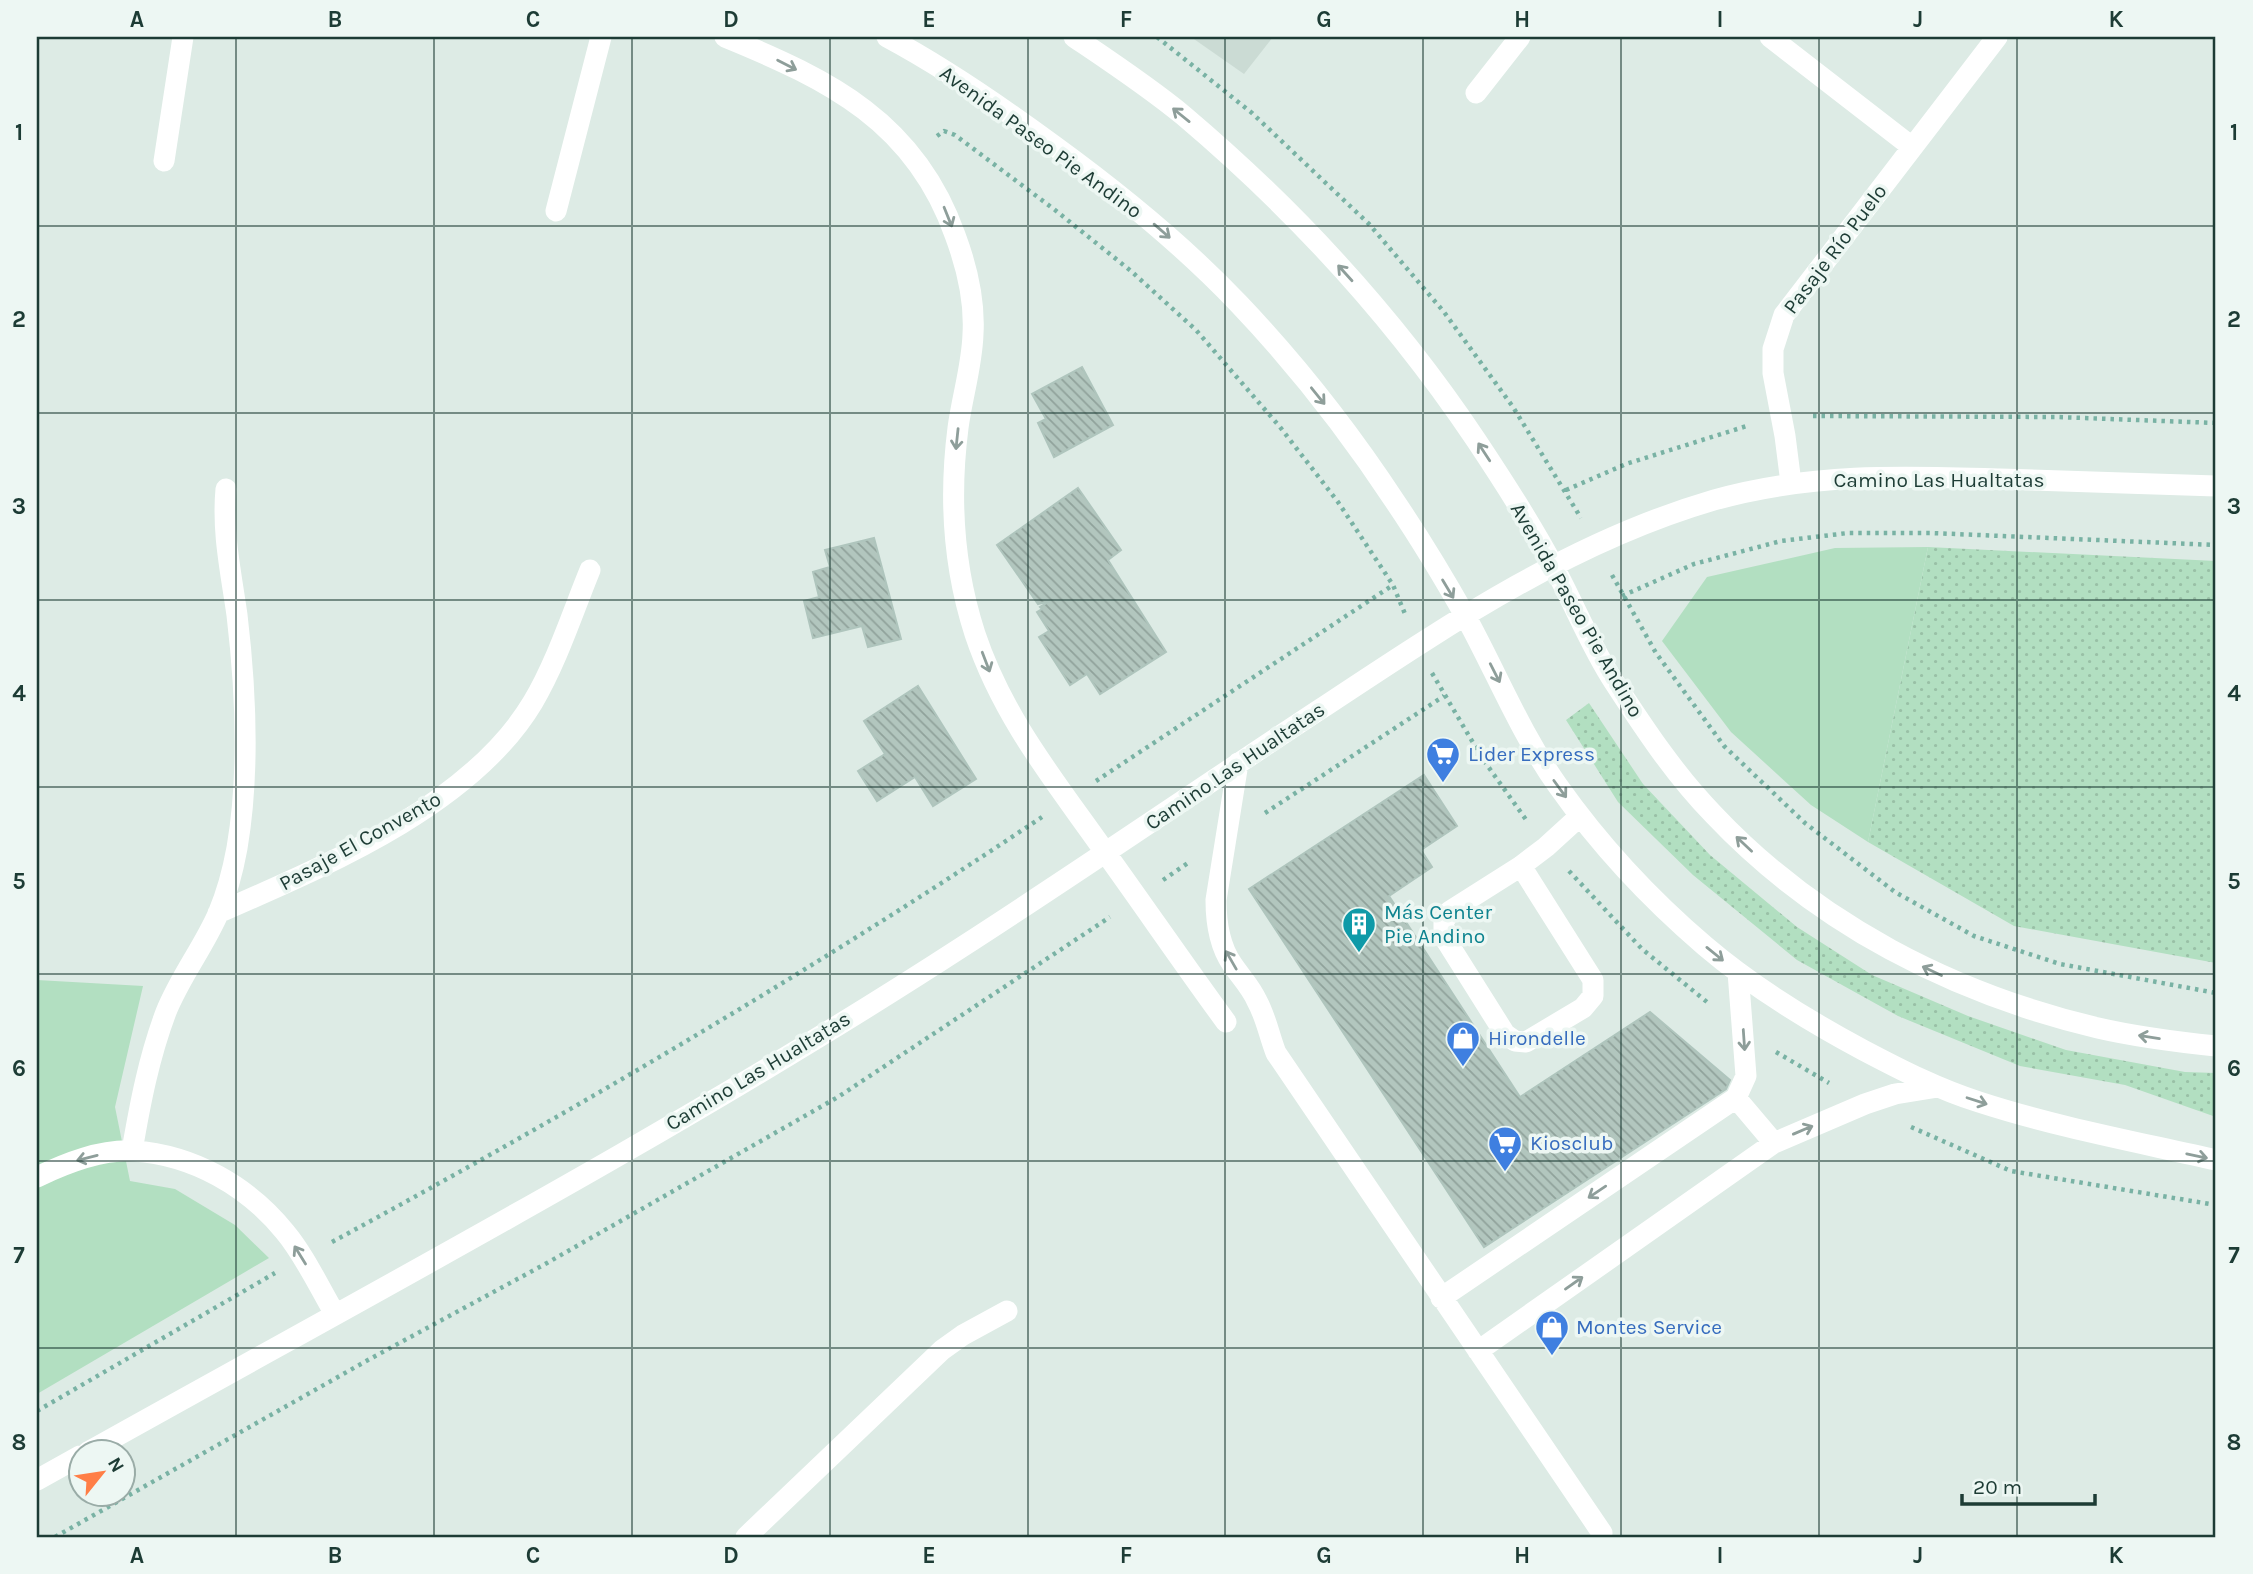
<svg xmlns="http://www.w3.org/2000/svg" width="2253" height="1574" font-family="Karla,sans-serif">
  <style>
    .built { fill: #cbdbd4 }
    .grass { fill: url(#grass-dots) }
    .green { fill: #b2dfc1 }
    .building { fill: url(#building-back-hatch); stroke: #afc5bd; stroke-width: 2 }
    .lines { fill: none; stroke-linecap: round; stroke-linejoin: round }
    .path { stroke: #79b2a4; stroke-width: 4.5; stroke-dasharray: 3.5 5; stroke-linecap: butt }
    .minor { stroke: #fff; stroke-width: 21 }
    .oneway { stroke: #8e9e9a }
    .grid { fill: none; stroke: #1d3c35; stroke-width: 2; stroke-opacity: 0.55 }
    .labels { text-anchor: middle; stroke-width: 7; stroke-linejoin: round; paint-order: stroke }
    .street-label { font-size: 21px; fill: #1d3c35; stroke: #edf7f3 }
    .shop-label { font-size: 21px; fill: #366cbe; stroke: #edf7f3; text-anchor: start }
    .culture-label { font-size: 21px; fill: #0d838f; stroke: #edf7f3; text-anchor: start }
    .neatline { fill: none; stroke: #1d3c35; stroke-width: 2.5 }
    .grid-label { font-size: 23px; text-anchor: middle; font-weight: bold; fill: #1d3c35 }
  </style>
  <defs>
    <pattern id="grass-dots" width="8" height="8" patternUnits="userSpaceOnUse" patternTransform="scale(1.75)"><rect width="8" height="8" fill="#b2dfc1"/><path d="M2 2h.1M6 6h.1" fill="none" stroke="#99c0a6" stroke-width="1.8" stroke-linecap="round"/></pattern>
    <pattern id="building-back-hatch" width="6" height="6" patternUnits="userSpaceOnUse" patternTransform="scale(1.75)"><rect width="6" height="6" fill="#b2c6be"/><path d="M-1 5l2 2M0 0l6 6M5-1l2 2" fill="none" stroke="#90a29b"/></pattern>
  </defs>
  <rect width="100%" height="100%" fill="#ddebe5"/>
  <path class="built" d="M 1191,37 L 1273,37 L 1244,74 Z"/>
  <path class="grass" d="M 1928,547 L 2216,561 L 2216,963 L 2014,926 L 1868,842 Z
    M 1589,703 L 1643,784 L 1710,855 L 1797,927 L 1872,975 L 1968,1016 L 2066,1050 L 2185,1072 L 2216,1073 L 2216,1117 L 2125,1085 L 2020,1066 L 1898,1016 L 1797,960 L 1693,875 L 1618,802 L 1566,720 Z"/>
  <path class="green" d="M 1928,547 L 1868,842 L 1811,805 L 1731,732 L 1662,641 L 1707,577 L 1835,548 Z
    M 37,980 L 143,986 L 115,1107 L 130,1181 L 175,1189 L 235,1225 L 269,1258 L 37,1394 Z"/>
  <path class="building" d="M 1082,367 L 1113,425 L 1054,457 L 1038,423 L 1046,419 L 1032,394 Z
    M 1078,488 L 1121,550 L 1108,560 L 1166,652 L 1100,694 L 1087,674 L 1070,685 L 1039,637 L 1049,631 L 1037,612 L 1042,609 L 1040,607 L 1050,601 L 1038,604 L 997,545 Z
    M 874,538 L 901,639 L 868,647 L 862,626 L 813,638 L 804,601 L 819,597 L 813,572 L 830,567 L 825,550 Z
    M 918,686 L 976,779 L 933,806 L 915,777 L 877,801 L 858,771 L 885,754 L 864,721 Z
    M 1424,775 L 1457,826 L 1421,850 L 1432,867 L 1389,896 L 1520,1097 L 1650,1012 L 1730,1080 L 1726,1089 L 1484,1247 L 1249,889 Z"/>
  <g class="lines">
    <path class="path" d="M 1157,37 L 1252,113 L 1369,224 L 1444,312 L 1513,407 L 1581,518
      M 937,136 L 944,131 L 955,135 L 1055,210 L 1131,271 L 1196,330 L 1280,427 L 1338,502 L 1393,585 L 1405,614
      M 1813,416 L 2057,417 L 2216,423
      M 1566,490 L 1626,464 L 1750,425
      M 1612,575 L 1656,653 L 1724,746 L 1805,823 L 1895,892 L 1974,936 L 2060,964 L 2216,993
      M 1622,596 L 1694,564 L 1781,541 L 1848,533 L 1931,533 L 2216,545
      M 1432,673 L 1482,758 L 1527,821
      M 1096,781 L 1393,585
      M 1265,813 L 1444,696
      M 1569,871 L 1642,949 L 1707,1002
      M 1163,880 L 1188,863
      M 1776,1052 L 1829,1083
      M 1911,1127 L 2011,1171 L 2216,1205
      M 332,1242 C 574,1111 813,970 1042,817
      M 37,1411 L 275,1273
      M 55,1537 L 368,1360 L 547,1263 L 838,1097 L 1110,917"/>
    <path class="minor" d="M 725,37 C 830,80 915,122 955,235 C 967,267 975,300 973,334 C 972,366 962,397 958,428 C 949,498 953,566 975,634 C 1003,718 1055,781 1105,852 C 1146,909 1185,966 1226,1022
      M 887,37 C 945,68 1000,106 1053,145 C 1119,193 1183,245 1239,304 C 1297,365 1350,433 1396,503 C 1421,540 1445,580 1467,619 C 1497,674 1521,734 1558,786 C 1599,844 1650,899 1705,946 C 1753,987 1807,1020 1863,1050 C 1901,1070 1938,1089 1979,1102 C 2056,1127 2137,1142 2216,1160
      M 1074,37 C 1111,62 1149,87 1184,116 C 1295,210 1395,319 1476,440 C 1504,482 1532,525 1555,569 C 1575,606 1591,647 1614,682 C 1644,728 1675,775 1714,815 C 1817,924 1954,994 2098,1028 C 2137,1037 2177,1042 2216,1046
      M 1770,37 L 1912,147
      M 1476,93 L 1520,37
      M 164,161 L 183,37
      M 556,211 L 601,37
      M 1791,483 L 1785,436 L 1773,373 L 1773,349 L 1784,315 L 1997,37
      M 1238,763 L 1216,900 C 1216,923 1219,945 1232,964 C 1240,976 1251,987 1257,1001 C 1266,1017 1269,1035 1276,1053 L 1602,1533
      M 1521,866 L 1593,980 L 1593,996 L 1583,1008 L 1526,1042 L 1515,1041 L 1505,1034 L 1444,937 L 1444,921 L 1450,911 L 1521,866 L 1546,847 L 1580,816
      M 218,913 C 325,866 471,806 533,702 C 557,661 572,614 590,570
      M 1736,1098 L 1774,1143
      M 132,1151 C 140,1104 149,1057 166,1012 C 180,977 203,948 218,914 C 227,893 233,870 237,848 C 250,772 246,691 237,615 C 231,572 222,533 226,489
      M 37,1177 C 66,1163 101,1149 134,1151 C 193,1155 248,1186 285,1232 C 305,1256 319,1287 335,1314
      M 1441,1298 L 1736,1098 L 1746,1076 L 1738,972
      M 1478,1351 L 1774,1143 L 1865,1104 L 1895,1094 L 1938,1087
      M 88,1452 C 381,1288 680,1130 962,947 C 1083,869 1202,787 1322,708 C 1446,626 1570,542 1714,500 C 1810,473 1901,476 2000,479 C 2072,481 2144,484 2216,486
      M 37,1480 L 80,1456
      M 746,1537 L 942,1350 L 963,1335 L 1007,1311"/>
  </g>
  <defs><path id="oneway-shaft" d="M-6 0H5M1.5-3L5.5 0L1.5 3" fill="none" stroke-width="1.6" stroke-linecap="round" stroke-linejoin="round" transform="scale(1.75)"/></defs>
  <g class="oneway">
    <use href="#oneway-shaft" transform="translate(787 65) rotate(27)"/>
    <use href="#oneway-shaft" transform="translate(1181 115) rotate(-141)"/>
    <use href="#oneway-shaft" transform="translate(948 217) rotate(68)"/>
    <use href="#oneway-shaft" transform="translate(1162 231) rotate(41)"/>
    <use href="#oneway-shaft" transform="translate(1345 273) rotate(-132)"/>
    <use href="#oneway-shaft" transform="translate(1318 396) rotate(51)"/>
    <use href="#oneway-shaft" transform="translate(957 439) rotate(96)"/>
    <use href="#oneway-shaft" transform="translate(1484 452) rotate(-123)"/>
    <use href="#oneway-shaft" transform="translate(1448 589) rotate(59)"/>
    <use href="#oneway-shaft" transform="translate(986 662) rotate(69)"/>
    <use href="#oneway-shaft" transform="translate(1495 673) rotate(63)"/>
    <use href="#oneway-shaft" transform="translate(1560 789) rotate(54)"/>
    <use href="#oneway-shaft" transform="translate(1744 844) rotate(-137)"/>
    <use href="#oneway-shaft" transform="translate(1715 954) rotate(39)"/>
    <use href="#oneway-shaft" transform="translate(1231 960) rotate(-120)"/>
    <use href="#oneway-shaft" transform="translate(1932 971) rotate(-155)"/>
    <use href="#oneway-shaft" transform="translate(2149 1037) rotate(-171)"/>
    <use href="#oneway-shaft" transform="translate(1744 1040) rotate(86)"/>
    <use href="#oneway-shaft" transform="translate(1977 1101) rotate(18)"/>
    <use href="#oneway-shaft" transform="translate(1803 1130) rotate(-23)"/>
    <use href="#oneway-shaft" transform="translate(2197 1156) rotate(12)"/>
    <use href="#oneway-shaft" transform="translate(87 1158) rotate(166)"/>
    <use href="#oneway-shaft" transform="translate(1597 1192) rotate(146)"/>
    <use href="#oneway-shaft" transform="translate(300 1255) rotate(-122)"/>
    <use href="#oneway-shaft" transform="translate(1574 1283) rotate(-35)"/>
  </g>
  <path class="grid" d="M 236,37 L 236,1537M 434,37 L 434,1537M 632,37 L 632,1537M 830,37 L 830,1537M 1028,37 L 1028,1537M 1225,37 L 1225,1537M 1423,37 L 1423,1537M 1621,37 L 1621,1537M 1819,37 L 1819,1537M 2017,37 L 2017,1537M 37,226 L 2216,226M 37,413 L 2216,413M 37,600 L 2216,600M 37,787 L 2216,787M 37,974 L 2216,974M 37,1161 L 2216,1161M 37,1348 L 2216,1348"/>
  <defs>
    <g id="supermarket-pin" transform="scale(1.75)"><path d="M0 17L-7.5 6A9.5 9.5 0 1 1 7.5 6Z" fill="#3f7fe0" stroke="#edf7f3"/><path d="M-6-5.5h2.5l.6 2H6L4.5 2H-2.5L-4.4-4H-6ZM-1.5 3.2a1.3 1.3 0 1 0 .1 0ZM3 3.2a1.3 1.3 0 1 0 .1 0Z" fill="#fff"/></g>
    <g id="building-pin" transform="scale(1.75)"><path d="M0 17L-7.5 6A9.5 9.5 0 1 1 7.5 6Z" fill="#0f9aa8" stroke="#edf7f3"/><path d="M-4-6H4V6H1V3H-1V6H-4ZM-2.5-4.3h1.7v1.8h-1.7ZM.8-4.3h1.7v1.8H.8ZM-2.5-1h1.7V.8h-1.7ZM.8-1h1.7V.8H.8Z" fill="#fff"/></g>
    <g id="shop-pin" transform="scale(1.75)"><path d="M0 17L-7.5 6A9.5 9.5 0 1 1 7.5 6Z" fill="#3f7fe0" stroke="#edf7f3"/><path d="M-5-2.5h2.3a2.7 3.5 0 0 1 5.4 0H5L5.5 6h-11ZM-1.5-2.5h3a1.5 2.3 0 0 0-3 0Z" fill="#fff"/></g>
  </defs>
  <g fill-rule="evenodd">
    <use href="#supermarket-pin" x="1443" y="754"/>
    <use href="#building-pin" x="1359" y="924"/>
    <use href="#shop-pin" x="1463" y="1038"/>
    <use href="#supermarket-pin" x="1505" y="1143"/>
    <use href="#shop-pin" x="1552" y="1327"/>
  </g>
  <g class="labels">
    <g class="street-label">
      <text transform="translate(1041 142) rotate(36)" y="7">Avenida Paseo Pie Andino</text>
      <text transform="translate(1835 249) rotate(-53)" y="7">Pasaje Río Puelo</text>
      <text x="1939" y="487">Camino Las Hualtatas</text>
      <text transform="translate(1577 610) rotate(60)" y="7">Avenida Paseo Pie Andino</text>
      <text transform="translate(1235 766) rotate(-34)" y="7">Camino Las Hualtatas</text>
      <text transform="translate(360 841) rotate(-29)" y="7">Pasaje El Convento</text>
      <text transform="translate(758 1071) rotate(-31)" y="7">Camino Las Hualtatas</text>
    </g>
    <g class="shop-label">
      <text x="1468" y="761">Lider Express</text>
      <text x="1488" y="1045">Hirondelle</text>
      <text x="1530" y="1150">Kiosclub</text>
      <text x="1576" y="1334">Montes Service</text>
    </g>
    <g class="culture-label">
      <text x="1384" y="919">Más Center<tspan x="1384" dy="24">Pie Andino</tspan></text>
    </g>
  </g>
  <rect width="2253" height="1574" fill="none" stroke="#edf7f3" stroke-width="77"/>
  <g transform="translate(102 1473) rotate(60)"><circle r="33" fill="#edf7f3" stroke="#9aaca7" stroke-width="2"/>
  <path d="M0-5L12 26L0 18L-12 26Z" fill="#ff7e46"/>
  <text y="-10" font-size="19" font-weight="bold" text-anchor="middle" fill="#1d3c35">N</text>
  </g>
  <path d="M1962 1494v10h133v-10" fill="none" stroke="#1d3c35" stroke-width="3.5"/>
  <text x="1973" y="1494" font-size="21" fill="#1d3c35" stroke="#edf7f3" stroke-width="5" paint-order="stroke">20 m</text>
  <rect x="38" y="38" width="2176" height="1498" class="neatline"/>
  <g class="grid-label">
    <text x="137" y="27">A</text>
    <text x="335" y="27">B</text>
    <text x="533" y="27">C</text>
    <text x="731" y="27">D</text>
    <text x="929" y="27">E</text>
    <text x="1126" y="27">F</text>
    <text x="1324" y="27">G</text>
    <text x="1522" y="27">H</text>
    <text x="1720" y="27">I</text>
    <text x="1918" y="27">J</text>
    <text x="2116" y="27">K</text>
    <text x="19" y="140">1</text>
    <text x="2234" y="140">1</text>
    <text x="19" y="327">2</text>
    <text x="2234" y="327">2</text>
    <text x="19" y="514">3</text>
    <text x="2234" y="514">3</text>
    <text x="19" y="701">4</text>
    <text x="2234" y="701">4</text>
    <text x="19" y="889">5</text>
    <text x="2234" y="889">5</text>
    <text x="19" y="1076">6</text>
    <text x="2234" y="1076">6</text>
    <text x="19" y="1263">7</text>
    <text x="2234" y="1263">7</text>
    <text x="19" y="1450">8</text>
    <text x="2234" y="1450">8</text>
    <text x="137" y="1563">A</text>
    <text x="335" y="1563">B</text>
    <text x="533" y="1563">C</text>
    <text x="731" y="1563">D</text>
    <text x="929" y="1563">E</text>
    <text x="1126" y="1563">F</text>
    <text x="1324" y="1563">G</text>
    <text x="1522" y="1563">H</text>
    <text x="1720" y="1563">I</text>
    <text x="1918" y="1563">J</text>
    <text x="2116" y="1563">K</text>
  </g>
</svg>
